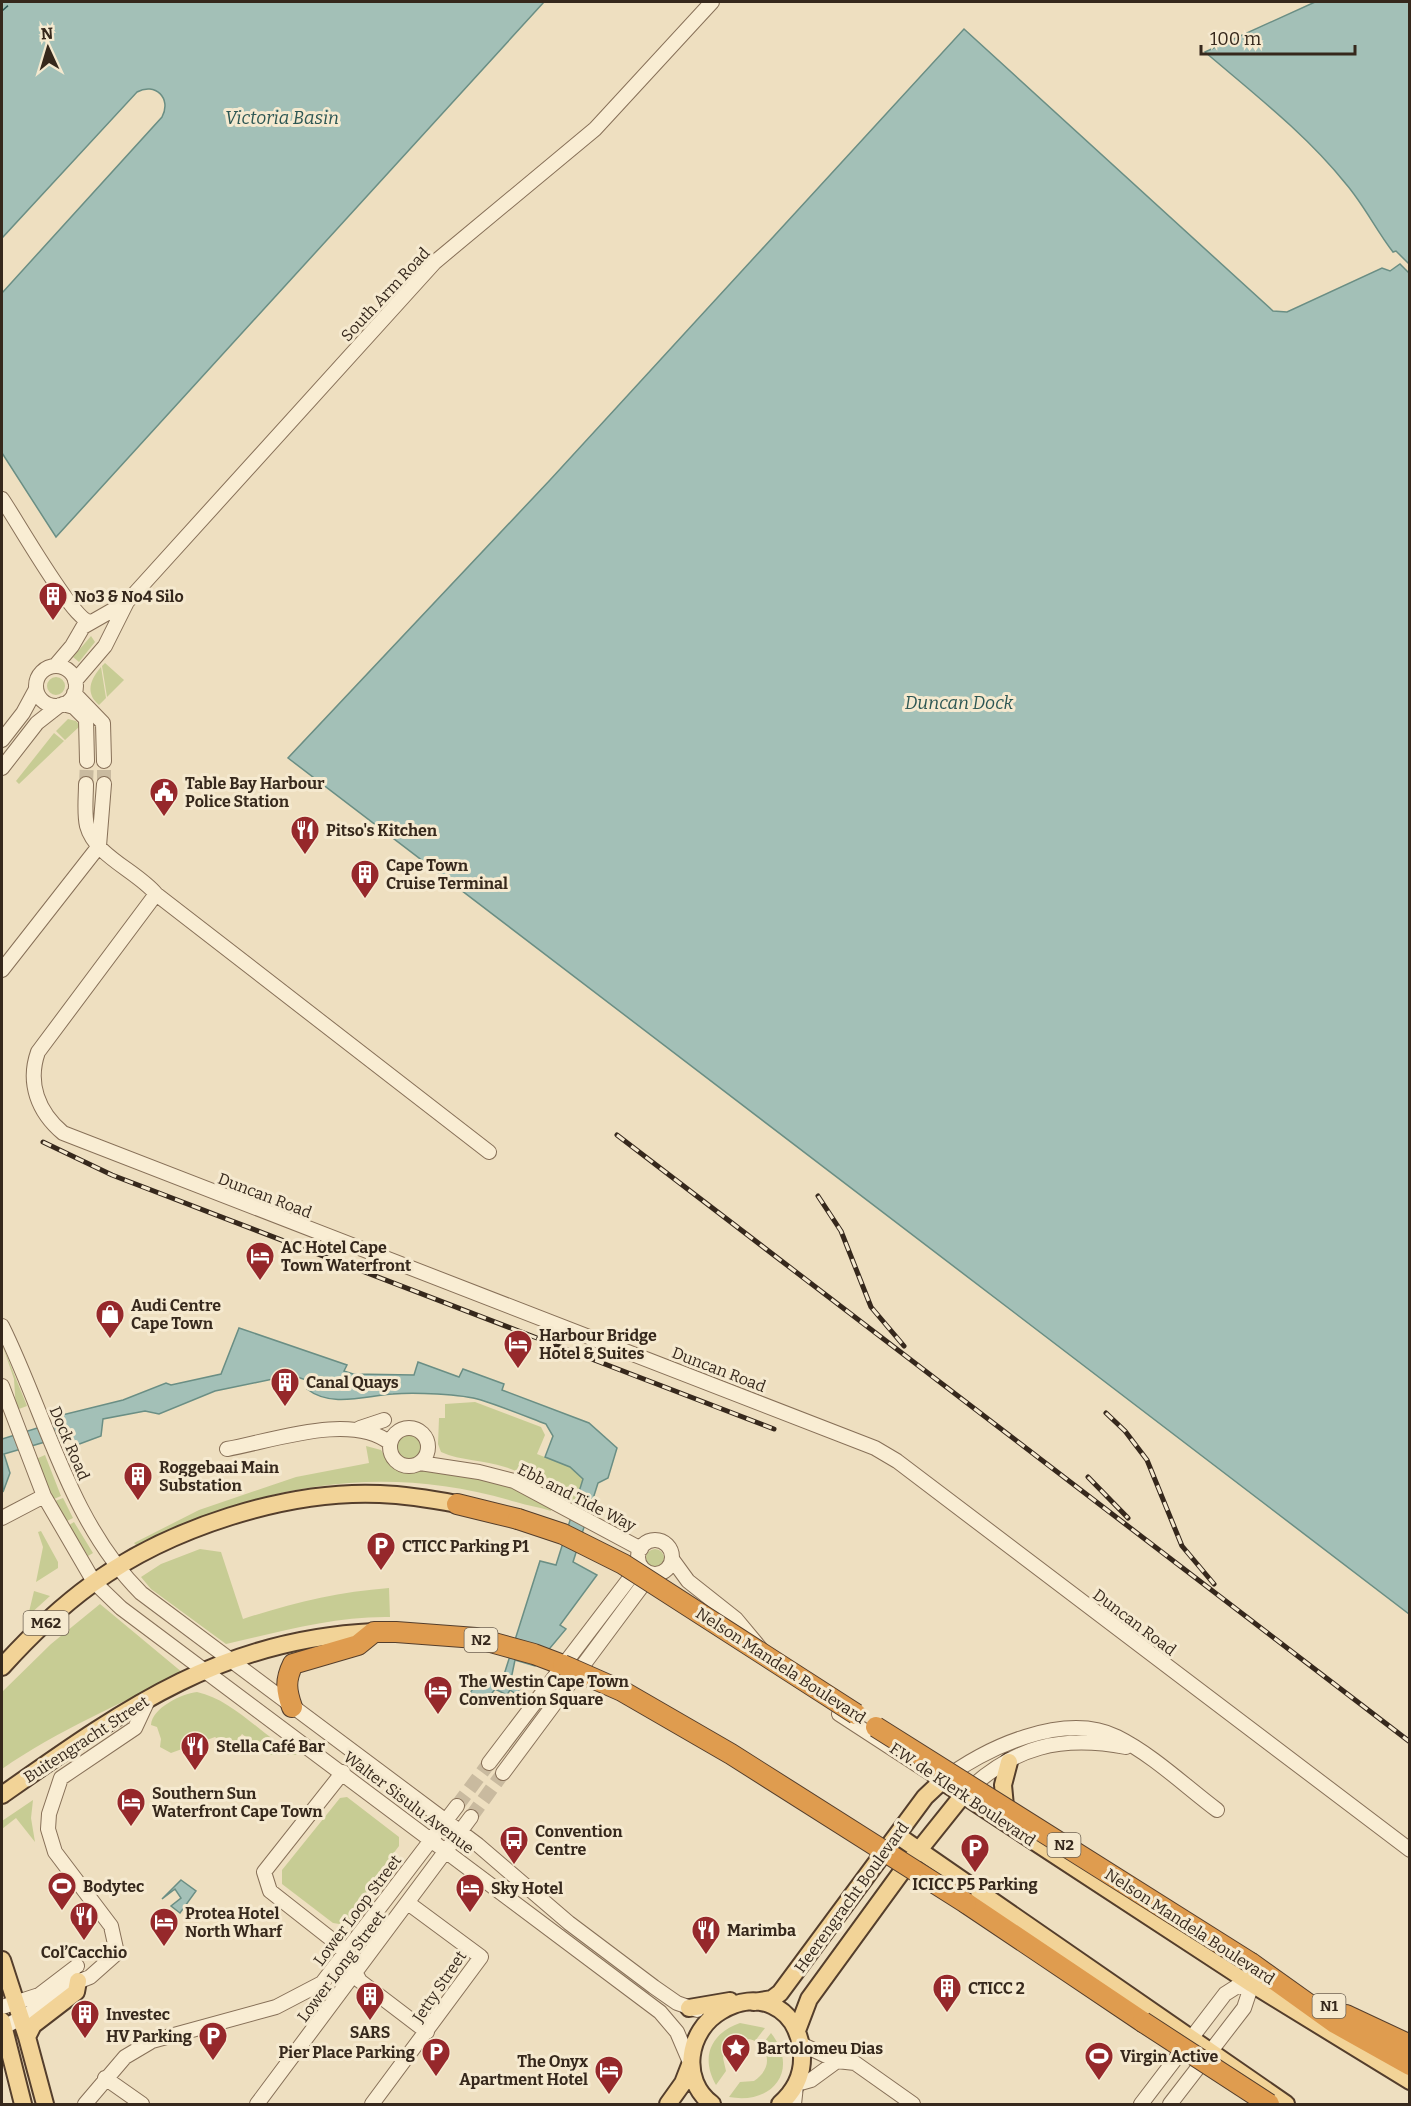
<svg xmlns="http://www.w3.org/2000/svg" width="1411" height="2106" font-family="Bitter,serif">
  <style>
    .green { fill: #c7cc94 }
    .water { fill: #a3c0b7; stroke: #6a8e84; stroke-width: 1.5 }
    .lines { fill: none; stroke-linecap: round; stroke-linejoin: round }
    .ferry { stroke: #2c5653; stroke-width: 1.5; stroke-dasharray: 8 6; stroke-linecap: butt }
    .minor-tunnel { stroke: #c9ba9f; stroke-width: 14; stroke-dasharray: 14 7; stroke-linecap: butt }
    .minor-casing { stroke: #877058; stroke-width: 16 }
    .major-casing { stroke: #543e2c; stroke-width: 20 }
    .highway-casing { stroke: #543e2c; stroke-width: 22 }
    .minor { stroke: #f9edd3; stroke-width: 14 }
    .major { stroke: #f2d397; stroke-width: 16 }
    .highway { stroke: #df9c4f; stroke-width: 20 }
    .rail-casing { stroke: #36281c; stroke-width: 5 }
    .rail { stroke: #f5e9cf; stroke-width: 3; stroke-dasharray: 9; stroke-linecap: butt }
    .highway-bridge-casing { stroke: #543e2c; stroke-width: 22; stroke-linecap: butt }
    .highway-bridge { stroke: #df9c4f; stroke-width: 20 }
    .labels { text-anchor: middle; stroke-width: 6; stroke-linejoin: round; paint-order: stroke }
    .shield { fill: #f5e9cf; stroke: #6f6252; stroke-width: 1.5 }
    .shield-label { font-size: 15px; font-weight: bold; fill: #36281c }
    .street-label { font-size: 16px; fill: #36281c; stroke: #f5e9cf }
    .poi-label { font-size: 16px; font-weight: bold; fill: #36281c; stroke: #f5e9cf; text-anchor: start }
    .water-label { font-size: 18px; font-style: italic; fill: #2c5653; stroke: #f5e9cf }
  </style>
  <rect width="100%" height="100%" fill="#eedfc0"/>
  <path class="green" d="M 91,636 L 95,642 L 79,662 L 73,657 Z
    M 105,663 L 124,680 L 107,697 L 102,666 Z
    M 101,667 L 106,698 L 99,705 C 85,693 90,680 101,667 Z
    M47 686a9 9 0 1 1 18 0a9 9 0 1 1-18 0Z
    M 68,719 L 76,721 L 80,726 L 65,740 L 56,731 Z
    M 54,733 L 64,741 L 19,784 L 16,781 Z
    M 2,1344 L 27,1406 L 16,1410 L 14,1379 Z
    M 475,1402 L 541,1427 L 545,1435 L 537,1454 L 570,1467 L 583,1478 L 575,1504 C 552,1490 530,1475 505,1467 C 484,1460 461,1461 441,1452 L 438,1444 L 439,1418 L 445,1418 L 445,1404 Z
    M396 1447a13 13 0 1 1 26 0a13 13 0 1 1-26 0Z
    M 366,1446 L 381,1450 L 390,1465 L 397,1470 L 405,1473 L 429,1470 L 507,1484 L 550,1506 L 551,1511 C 540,1507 528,1506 516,1502 C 380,1462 262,1484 137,1546 L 134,1543 L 199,1510 L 296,1477 L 369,1463 Z
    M 45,1455 L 61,1496 L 54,1499 L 36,1459 Z
    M 63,1498 L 73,1518 L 67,1521 L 55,1501 Z
    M 74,1522 L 93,1553 L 88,1556 L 69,1525 Z
    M 41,1531 L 58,1562 L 58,1568 L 36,1582 L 43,1547 L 38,1532 Z
    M 200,1549 L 221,1552 L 243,1619 C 292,1603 338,1592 389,1588 L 390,1617 C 334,1616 280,1632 226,1644 L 151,1589 L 141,1577 L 161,1564 Z
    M646 1558a9 9 0 1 1 18 0a9 9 0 1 1-18 0Z
    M 34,1591 L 50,1596 L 28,1616 Z
    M 100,1604 L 183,1673 C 122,1703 58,1730 2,1769 L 2,1692 L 51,1644 Z
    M 197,1692 C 234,1700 263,1737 297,1755 L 270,1755 L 242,1734 L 231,1749 L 215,1737 L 171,1753 L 160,1747 L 161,1739 L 157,1727 L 151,1725 C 152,1708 181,1694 197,1692 Z
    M 347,1797 L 399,1837 L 399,1846 L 371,1883 L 361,1905 L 346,1925 L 333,1923 L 282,1884 L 282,1870 L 340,1798 Z
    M 33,1800 L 31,1818 L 35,1842 L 16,1818 L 2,1829 L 2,1821 Z
    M 740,2023 L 765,2028 L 755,2041 C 740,2034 728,2044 723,2058 L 726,2071 L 716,2085 C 700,2057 711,2033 740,2023 Z
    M 771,2033 C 800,2070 773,2105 729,2097 L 740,2082 L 754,2081 C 767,2072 772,2059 761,2046 Z"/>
  <path class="water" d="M 2,2 L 544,2 L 56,537 L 2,453 L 2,293 L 162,117 C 172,98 155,82 137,92 L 2,238 Z
    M 1315,2 L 1409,2 L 1409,264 L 1396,251 L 1393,252 C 1376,230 1364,205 1346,184 C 1306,134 1253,93 1205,52 Z
    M 964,29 L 1273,311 L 1287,312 L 1382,268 L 1390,271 L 1400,264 L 1409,273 L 1409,1614 L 288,758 L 550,480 Z
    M 239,1328 L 347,1365 L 344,1371 L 353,1374 L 414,1375 L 418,1362 L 459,1377 L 463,1369 L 504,1384 L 502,1390 L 589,1423 L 617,1448 L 608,1478 L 598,1483 L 573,1562 L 597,1575 L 560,1625 L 566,1629 L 535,1666 L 515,1660 L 510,1684 L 521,1688 L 516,1694 L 510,1690 L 507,1695 L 495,1689 L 485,1703 L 470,1693 L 478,1681 L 502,1681 L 540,1561 L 556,1565 L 583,1479 L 570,1467 L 545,1457 L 553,1436 L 546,1424 C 525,1416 503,1407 481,1400 C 462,1394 413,1392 393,1394 C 365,1396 331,1408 307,1389 L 306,1380 L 292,1375 L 215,1391 L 159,1414 L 145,1411 L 103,1419 L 101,1436 L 74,1446 L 69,1435 L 4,1454 L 10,1473 L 3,1492 L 2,1439 L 63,1420 L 62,1415 L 123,1400 L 166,1383 L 171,1385 L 221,1374 Z
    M 181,1880 L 196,1891 L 180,1913 L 171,1906 L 181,1898 L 175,1889 L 162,1899 Z"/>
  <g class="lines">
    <path class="ferry" d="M 2,11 L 12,2"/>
    <path class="minor-tunnel" d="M 86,784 L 87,761
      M 104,784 L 104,761
      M 457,1806 L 489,1763
      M 471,1817 L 503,1773"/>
    <g class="minor-casing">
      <path id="minor" d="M 2,499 C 16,519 73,621 91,622
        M 55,666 L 72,646 L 83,627 L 125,603
        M36 686a20 20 0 1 1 40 0a20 20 0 1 1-40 0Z
        M 75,681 L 105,646 L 127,602 L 435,262 L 595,129 L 712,2
        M 74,693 L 103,723 L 104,761
        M 63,704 L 74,707 L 86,719 L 87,761
        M 2,740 L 23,713 L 36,689
        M 2,768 L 37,723 L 60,705
        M 86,784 C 86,797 84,813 87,826 C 95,856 137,871 156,894 L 489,1152
        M 99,846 L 104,784
        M 156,894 L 38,1052 C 27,1083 38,1112 63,1133 L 875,1448 L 897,1461 L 1410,1850
        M 2,970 L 99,846
        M 2,1326 C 46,1415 69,1521 141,1593 L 478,1845 L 569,1923 L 654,1987 L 677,2003 L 697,2010
        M 2,1386 L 44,1496 L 94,1582 L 121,1608 L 660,2012 L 677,2032 L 689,2060
        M390 1447a19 19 0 1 1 38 0a19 19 0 1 1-38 0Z
        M 360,1428 L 384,1420
        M 227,1449 C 272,1441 351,1412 390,1443
        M 420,1463 L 479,1472 L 514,1481 L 641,1549
        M 2,1518 L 44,1496
        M638 1557a17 17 0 1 1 34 0a17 17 0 1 1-34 0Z
        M 672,1559 L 688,1581 L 736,1619 L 761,1649
        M 839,1714 L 942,1781 C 983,1748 1065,1711 1117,1737 C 1153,1755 1185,1786 1217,1810
        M 489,1763 L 639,1566
        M 343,1772 L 264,1872 L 270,1891 L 340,1946 L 360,1981 L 427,2032
        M 503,1773 L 642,1586 L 659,1574
        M 965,1793 C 1014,1746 1061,1735 1126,1747
        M 2,2007 L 39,1995 L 77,1966
        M 2,2028 L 30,2013 L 72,1984 L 90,1977 L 117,1953 L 111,1926 L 55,1852 L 48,1829 L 49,1814 L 61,1778 L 135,1728 L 149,1698
        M 801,2044 L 837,2061 L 855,2063 L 913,2104
        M 105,2078 L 142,2104
        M 797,2084 L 811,2080 L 837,2061
        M 85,2104 L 125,2057 L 152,2041 L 276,2007 L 322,1983 L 457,1806
        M 257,2104 L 471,1817
        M 372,2104 L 481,1957 L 408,1903
        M 794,2104 L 796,2086
        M 1141,2104 L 1225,1994 L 1236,1987 L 1252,1984 L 1244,2008 L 1170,2104"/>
    </g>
    <g class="major-casing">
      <path id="major" d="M 2,1667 C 29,1637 59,1608 92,1584 C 169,1528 286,1490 380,1494 C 406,1495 431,1499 457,1504
        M 2,1795 C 123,1710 220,1639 374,1632
        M 1006,1817 L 1003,1785 L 1009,1762
        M 897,1835 L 1286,2104
        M 2,1960 L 27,2037 L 45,2104
        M 754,2002 L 772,1999 L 780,1993 L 925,1797 L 942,1781 L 1252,1984 L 1410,2081
        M 689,2008 L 730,2001
        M 2,2021 L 23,2104
        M 798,2028 L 809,1999 L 903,1870 L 963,1795
        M 27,2037 L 33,2025 L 76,1992 L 78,1981
        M 668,2104 L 683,2083 L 690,2065
        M 712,2104 C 680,2080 687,2031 721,2011 C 757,1989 795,2006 801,2047 C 805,2069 797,2089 780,2104"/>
    </g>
    <g class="highway-casing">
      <path id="highway" d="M 457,1504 L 518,1519
        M 292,1707 C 286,1690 285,1680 293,1664 L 358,1645 L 374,1632 L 396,1632 L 476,1638 L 534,1654 L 563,1665
        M 966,1903 L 1143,2022
        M 1251,1963 L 1335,2023 L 1410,2065
        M 1346,2015 L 1410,2045"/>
    </g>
    <use href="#minor" class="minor"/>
    <use href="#major" class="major"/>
    <use href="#highway" class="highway"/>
    <g class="rail-casing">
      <path id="rail" d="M 617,1135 L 1410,1742
        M 43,1142 L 112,1175 L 774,1429
        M 818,1196 L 841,1231 L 871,1307 L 904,1346
        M 1106,1413 L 1125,1431 L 1147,1460 L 1182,1546 L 1214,1584
        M 1088,1477 L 1128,1518"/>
    </g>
    <use href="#rail" class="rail"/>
    <g class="highway-bridge-casing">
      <path id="highway-bridge" d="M 518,1519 L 563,1534 L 623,1564 L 856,1714
        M 563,1665 L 622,1691 L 731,1754 L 966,1903
        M 876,1727 L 1251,1963
        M 1143,2022 L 1269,2104"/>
    </g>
    <use href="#highway-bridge" class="highway-bridge"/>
  </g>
  <defs>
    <g id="building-pin" transform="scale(1.5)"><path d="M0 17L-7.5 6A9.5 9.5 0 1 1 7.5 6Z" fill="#96282b" stroke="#f5e9cf"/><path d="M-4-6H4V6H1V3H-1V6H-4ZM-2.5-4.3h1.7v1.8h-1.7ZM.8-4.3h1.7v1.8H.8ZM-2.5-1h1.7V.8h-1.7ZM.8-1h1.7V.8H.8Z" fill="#fff"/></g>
    <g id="civic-pin" transform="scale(1.5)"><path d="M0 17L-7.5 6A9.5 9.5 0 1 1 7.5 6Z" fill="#96282b" stroke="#f5e9cf"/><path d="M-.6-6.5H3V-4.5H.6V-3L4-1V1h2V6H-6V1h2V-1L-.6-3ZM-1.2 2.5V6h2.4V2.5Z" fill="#fff"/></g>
    <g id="restaurant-pin" transform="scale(1.5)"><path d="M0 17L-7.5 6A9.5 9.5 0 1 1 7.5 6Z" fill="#96282b" stroke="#f5e9cf"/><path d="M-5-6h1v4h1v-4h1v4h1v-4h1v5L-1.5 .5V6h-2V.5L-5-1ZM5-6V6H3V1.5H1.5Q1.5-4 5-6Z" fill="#fff"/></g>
    <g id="hotel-pin" transform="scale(1.5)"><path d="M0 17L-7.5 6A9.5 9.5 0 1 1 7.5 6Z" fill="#96282b" stroke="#f5e9cf"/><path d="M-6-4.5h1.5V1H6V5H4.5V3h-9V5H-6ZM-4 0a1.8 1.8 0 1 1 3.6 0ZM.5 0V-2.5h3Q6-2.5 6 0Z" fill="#fff"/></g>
    <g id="shop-pin" transform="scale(1.5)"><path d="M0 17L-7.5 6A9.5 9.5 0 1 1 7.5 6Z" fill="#96282b" stroke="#f5e9cf"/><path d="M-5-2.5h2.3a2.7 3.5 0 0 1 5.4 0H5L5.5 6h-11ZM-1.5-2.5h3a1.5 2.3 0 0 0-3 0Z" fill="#fff"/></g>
    <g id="parking-pin" transform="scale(1.5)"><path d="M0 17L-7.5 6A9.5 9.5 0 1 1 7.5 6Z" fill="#96282b" stroke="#f5e9cf"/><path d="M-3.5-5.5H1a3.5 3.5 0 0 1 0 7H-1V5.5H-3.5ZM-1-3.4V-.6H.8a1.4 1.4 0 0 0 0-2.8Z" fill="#fff"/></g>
    <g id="bus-pin" transform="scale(1.5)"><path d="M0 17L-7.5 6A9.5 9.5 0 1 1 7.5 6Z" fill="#96282b" stroke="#f5e9cf"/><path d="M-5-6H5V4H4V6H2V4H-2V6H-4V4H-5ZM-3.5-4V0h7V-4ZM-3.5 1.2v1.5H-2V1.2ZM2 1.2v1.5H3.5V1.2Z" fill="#fff"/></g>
    <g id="stadium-pin" transform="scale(1.5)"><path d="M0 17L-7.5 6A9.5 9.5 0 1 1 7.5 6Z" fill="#96282b" stroke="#f5e9cf"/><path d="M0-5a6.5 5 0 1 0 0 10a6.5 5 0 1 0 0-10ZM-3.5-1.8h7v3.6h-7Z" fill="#fff"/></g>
    <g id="sight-pin" transform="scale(1.5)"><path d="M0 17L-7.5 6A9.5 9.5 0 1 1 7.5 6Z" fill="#96282b" stroke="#f5e9cf"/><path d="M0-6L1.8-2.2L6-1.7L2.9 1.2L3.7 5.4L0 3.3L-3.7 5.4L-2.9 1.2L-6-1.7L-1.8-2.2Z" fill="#fff"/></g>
  </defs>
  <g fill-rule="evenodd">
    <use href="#building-pin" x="53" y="596"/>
    <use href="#civic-pin" x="164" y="792"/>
    <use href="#restaurant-pin" x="305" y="830"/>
    <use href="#building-pin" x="365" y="874"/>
    <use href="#hotel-pin" x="260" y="1256"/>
    <use href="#shop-pin" x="110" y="1314"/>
    <use href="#hotel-pin" x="518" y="1344"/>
    <use href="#building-pin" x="285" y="1382"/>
    <use href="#building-pin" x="138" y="1476"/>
    <use href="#parking-pin" x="381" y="1546"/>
    <use href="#hotel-pin" x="438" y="1690"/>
    <use href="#restaurant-pin" x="195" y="1746"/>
    <use href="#hotel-pin" x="131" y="1802"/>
    <use href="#bus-pin" x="514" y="1840"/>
    <use href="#parking-pin" x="975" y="1848"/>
    <use href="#stadium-pin" x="62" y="1886"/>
    <use href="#hotel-pin" x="470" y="1888"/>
    <use href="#restaurant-pin" x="84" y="1916"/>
    <use href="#hotel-pin" x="164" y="1922"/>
    <use href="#restaurant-pin" x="706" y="1930"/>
    <use href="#building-pin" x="947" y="1988"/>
    <use href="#building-pin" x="370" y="1996"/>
    <use href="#building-pin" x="85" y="2014"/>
    <use href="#parking-pin" x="213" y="2036"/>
    <use href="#sight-pin" x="736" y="2048"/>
    <use href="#parking-pin" x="436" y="2052"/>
    <use href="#stadium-pin" x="1099" y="2056"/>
    <use href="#hotel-pin" x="609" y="2070"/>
  </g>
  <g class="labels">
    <g class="shield">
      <rect x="23.5" y="1611" width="45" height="24" rx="4.5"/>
      <rect x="464.5" y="1628" width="33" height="24" rx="4.5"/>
      <rect x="1047.5" y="1833" width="33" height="24" rx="4.5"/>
      <rect x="1312.5" y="1994" width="33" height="24" rx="4.5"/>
    </g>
    <g class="shield-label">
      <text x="46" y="1628">M62</text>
      <text x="481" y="1645">N2</text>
      <text x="1064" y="1850">N2</text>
      <text x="1329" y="2011">N1</text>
    </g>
    <g class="street-label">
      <text transform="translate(385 294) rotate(-47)" y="6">South Arm Road</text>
      <text transform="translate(265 1195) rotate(21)" y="6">Duncan Road</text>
      <text transform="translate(719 1369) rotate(21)" y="6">Duncan Road</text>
      <text transform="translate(70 1443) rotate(67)" y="6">Dock Road</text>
      <text transform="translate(577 1497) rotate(27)" y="6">Ebb and Tide Way</text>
      <text transform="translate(1135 1622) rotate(37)" y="6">Duncan Road</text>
      <text transform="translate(781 1665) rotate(33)" y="6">Nelson Mandela Boulevard</text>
      <text transform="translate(86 1739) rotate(-33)" y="6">Buitengracht Street</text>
      <text transform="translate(963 1794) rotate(34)" y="6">F.W. de Klerk Boulevard</text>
      <text transform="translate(409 1802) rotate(37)" y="6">Walter Sisulu Avenue</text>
      <text transform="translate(851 1897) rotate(-54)" y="6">Heerengracht Boulevard</text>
      <text transform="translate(357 1910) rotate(-53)" y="6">Lower Loop Street</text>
      <text transform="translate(1190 1926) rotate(33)" y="6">Nelson Mandela Boulevard</text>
      <text transform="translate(341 1966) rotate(-53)" y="6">Lower Long Street</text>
      <text transform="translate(439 1986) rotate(-56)" y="6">Jetty Street</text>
    </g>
    <g class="poi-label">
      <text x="74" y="602">No3 &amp; No4 Silo</text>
      <text x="185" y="789">Table Bay Harbour<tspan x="185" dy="18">Police Station</tspan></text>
      <text x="326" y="836">Pitso's Kitchen</text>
      <text x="386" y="871">Cape Town<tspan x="386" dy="18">Cruise Terminal</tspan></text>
      <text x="281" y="1253">AC Hotel Cape<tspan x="281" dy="18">Town Waterfront</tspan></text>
      <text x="131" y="1311">Audi Centre<tspan x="131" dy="18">Cape Town</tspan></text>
      <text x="539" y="1341">Harbour Bridge<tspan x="539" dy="18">Hotel &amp; Suites</tspan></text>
      <text x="306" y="1388">Canal Quays</text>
      <text x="159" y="1473">Roggebaai Main<tspan x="159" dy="18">Substation</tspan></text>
      <text x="402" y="1552">CTICC Parking P1</text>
      <text x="459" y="1687">The Westin Cape Town<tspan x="459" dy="18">Convention Square</tspan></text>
      <text x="216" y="1752">Stella Café Bar</text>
      <text x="152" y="1799">Southern Sun<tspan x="152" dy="18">Waterfront Cape Town</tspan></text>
      <text x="535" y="1837">Convention<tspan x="535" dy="18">Centre</tspan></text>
      <text x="975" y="1890" text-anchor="middle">ICICC P5 Parking</text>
      <text x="83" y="1892">Bodytec</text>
      <text x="491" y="1894">Sky Hotel</text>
      <text x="185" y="1919">Protea Hotel<tspan x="185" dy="18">North Wharf</tspan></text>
      <text x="727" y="1936">Marimba</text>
      <text x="84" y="1958" text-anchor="middle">Col’Cacchio</text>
      <text x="968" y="1994">CTICC 2</text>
      <text x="106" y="2020">Investec</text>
      <text x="370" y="2038" text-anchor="middle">SARS</text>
      <text x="192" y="2042" text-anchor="end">HV Parking</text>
      <text x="757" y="2054">Bartolomeu Dias</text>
      <text x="415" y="2058" text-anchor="end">Pier Place Parking</text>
      <text x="1120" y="2062">Virgin Active</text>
      <text x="588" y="2067" text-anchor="end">The Onyx<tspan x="588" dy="18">Apartment Hotel</tspan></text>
    </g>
    <g class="water-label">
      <text x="282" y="124">Victoria Basin</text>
      <text x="959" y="709">Duncan Dock</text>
    </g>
  </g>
  <rect width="1411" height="2106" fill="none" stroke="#36281c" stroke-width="6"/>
  <g transform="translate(48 48) rotate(356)" stroke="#f5e9cf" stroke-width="4.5" paint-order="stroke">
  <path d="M0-4.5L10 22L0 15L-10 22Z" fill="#36281c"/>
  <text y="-9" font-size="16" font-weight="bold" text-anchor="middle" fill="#36281c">N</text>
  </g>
  <path d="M1201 45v9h154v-9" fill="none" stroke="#36281c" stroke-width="3"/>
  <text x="1210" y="45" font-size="18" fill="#36281c" stroke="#f5e9cf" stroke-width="4.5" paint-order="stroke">100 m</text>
</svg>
